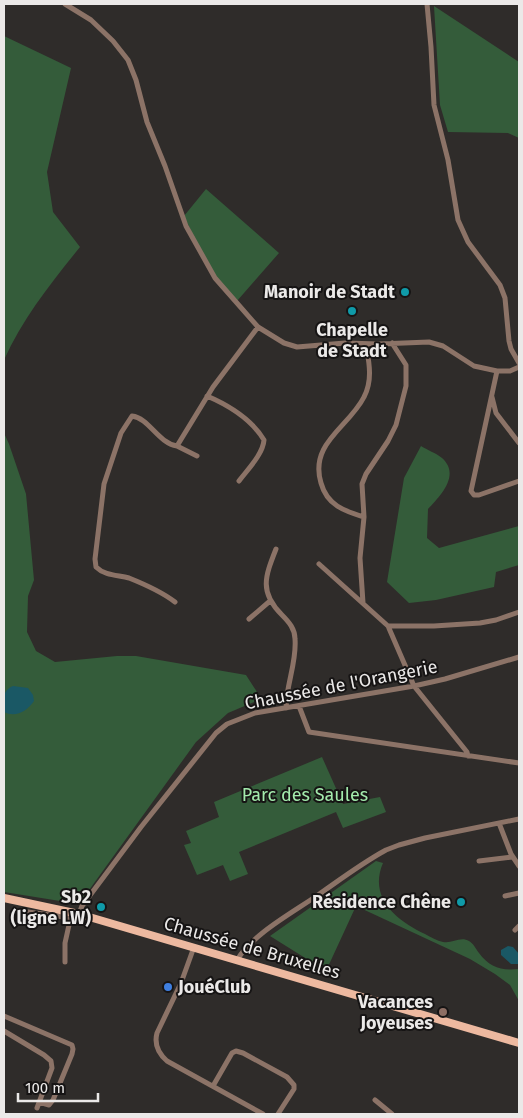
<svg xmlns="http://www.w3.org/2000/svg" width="523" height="1118" font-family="'Fira Sans',sans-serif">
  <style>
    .green { fill: #345c3a }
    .water { fill: #1a5865 }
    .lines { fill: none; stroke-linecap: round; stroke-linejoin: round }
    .street { stroke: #8c7367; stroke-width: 5 }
    .primary { stroke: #edb9a0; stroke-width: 8 }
    .culture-dot { fill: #0f9aa8; stroke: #161414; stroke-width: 2 }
    .shop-dot { fill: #3f7fe0; stroke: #161414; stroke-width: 2 }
    .education-dot { fill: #8d6e63; stroke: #161414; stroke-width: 2 }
    .labels { text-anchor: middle; stroke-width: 4; stroke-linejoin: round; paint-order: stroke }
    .poi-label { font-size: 18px; font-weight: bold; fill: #ebe9e8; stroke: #161414; text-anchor: end }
    .street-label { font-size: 18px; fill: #ebe9e8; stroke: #161414 }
    .park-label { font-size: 18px; fill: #a3eaac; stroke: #161414 }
  </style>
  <rect width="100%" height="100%" fill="#2f2c2a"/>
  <path class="green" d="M 434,6 L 519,62 L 519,138 L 508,133 L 448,132 L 440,105 Z
    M 4,36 L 71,68 L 47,172 L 53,212 L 80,247 C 51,283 23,318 4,360 Z
    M 206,189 L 279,253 L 237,301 L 217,278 L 204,258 L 184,216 Z
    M 4,433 L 9,444 L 26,494 L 34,580 L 28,596 L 27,632 L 36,651 L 55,662 L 117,656 L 136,656 L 246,675 L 259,695 L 254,702 L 228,713 L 196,742 L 84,897 L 60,901 L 4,892 Z
    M 421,446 C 427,450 436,453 442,458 C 461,475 440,496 428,509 L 427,538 L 439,548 L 519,526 L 519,565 L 496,572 L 494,587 L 436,600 L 409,603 L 387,582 L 404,478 Z
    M 322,757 L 343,804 L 380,797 L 386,812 L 343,828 L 336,812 L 239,852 L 248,874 L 230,881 L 223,865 L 197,875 L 184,845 L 191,843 L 186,831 L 219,817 L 214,802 Z
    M 376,861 L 383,863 C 368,898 397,921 425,934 C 431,937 437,941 443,942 C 452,944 460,936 469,941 C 473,943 476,949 479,953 C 489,967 502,971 519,969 L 519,1001 L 510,985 L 495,974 L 470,959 L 356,906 L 326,971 L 270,936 Z"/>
  <path class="water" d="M 13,686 L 28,688 L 33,695 L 34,701 C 27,711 16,718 4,712 C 4,701 1,691 13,686 Z
    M 508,946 L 513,947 L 519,954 L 519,964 L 511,964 L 501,955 L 501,950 Z"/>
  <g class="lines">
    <path class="street" d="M 65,4 L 91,20 L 113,41 L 128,60 L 136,80 L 147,122 L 165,166 L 186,226 L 215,278 L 258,327 L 284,343 L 297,347 L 345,343 L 379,344 L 429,342 L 443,346 L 474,366 L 497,371 L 510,371 L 519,367
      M 427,4 L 431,47 L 434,105 L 448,160 L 458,220 L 468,242 L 500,285 L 505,298 L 509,341 L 511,349 L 519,363
      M 497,371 L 471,491 L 474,495 L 479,495 L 519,481
      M 207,396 C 228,405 252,420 264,440 C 263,454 248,469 239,481
      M 492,397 L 496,413 L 519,443
      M 177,446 L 197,456
      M 364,517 C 344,511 327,505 321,483 C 309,443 349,427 364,397 C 373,380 369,362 366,344
      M 276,549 C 265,577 259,592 282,615 C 289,622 295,629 295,639 C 297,662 286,685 286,708
      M 319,564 L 388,626 L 414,686 L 467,752 L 468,756
      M 175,602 C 162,592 144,584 129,578 C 118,575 105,576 96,567 L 95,559 L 104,484 L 121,433 L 132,416 C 149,418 158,443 177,446 L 213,387 L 258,327
      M 363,603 L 360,558 L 364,517 L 362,484 L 366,474 L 388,441 L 396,425 L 406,386 L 406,365 L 392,343
      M 249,619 L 270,601
      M 388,626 L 434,626 L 480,623 L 496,620 L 519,612
      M 299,706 L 309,732 L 519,763
      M 499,823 L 511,854 L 519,866
      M 479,861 L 513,857
      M 505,896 L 519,893
      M 14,910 L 71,918
      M 79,914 L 82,906 L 141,827 L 216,733 L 227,724 L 255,713 L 414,686 L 445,679 L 519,657
      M 515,930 L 519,926
      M 194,947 L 181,983 L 157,1033 C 154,1044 158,1053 167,1061 L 263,1114
      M 237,960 C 254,933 292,913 318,895 C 341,879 362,863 386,850 L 399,845 L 425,838 L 519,819
      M 65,962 L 65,943 L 71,916
      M 4,1016 L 72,1045 L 73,1049 L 72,1054 L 53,1100 L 49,1105 L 39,1102
      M 4,1031 L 44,1055 L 51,1061 L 52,1068 L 37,1108
      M 213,1086 L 232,1053 L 236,1051 L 243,1053 L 287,1077 L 294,1085 L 294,1089 L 278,1114
      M 375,1100 L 392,1114"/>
    <path class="primary" d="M 4,898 L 79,914 L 519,1043"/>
  </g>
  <g class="culture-dot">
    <circle cx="405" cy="292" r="5"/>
    <circle cx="352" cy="311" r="5"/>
    <circle cx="461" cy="902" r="5"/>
    <circle cx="101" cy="907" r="5"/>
  </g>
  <circle class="shop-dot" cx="168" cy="987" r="5"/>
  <circle class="education-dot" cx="443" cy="1012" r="5"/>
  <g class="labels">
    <g class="poi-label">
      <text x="395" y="298">Manoir de Stadt</text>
      <text x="352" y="336" text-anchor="middle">Chapelle<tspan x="352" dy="21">de Stadt</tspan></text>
      <text x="91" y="903">Sb2<tspan x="91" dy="21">(ligne LW)</tspan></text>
      <text x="451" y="908">Résidence Chêne</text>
      <text x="178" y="993" text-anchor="start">JouéClub</text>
      <text x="433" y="1008">Vacances<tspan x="433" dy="21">Joyeuses</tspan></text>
    </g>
    <g class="street-label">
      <text transform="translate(341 685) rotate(-11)" y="6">Chaussée de l'Orangerie</text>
      <text transform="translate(252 948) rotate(16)" y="6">Chaussée de Bruxelles</text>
    </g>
    <g class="park-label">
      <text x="305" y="801">Parc des Saules</text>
    </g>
  </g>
  <rect width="523" height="1118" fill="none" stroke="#ebe9e8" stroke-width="10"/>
  <path d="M18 1093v8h80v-8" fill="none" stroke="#ebe9e8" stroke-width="2.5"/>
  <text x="25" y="1093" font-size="15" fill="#ebe9e8" stroke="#161414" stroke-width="4" paint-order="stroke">100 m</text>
</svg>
